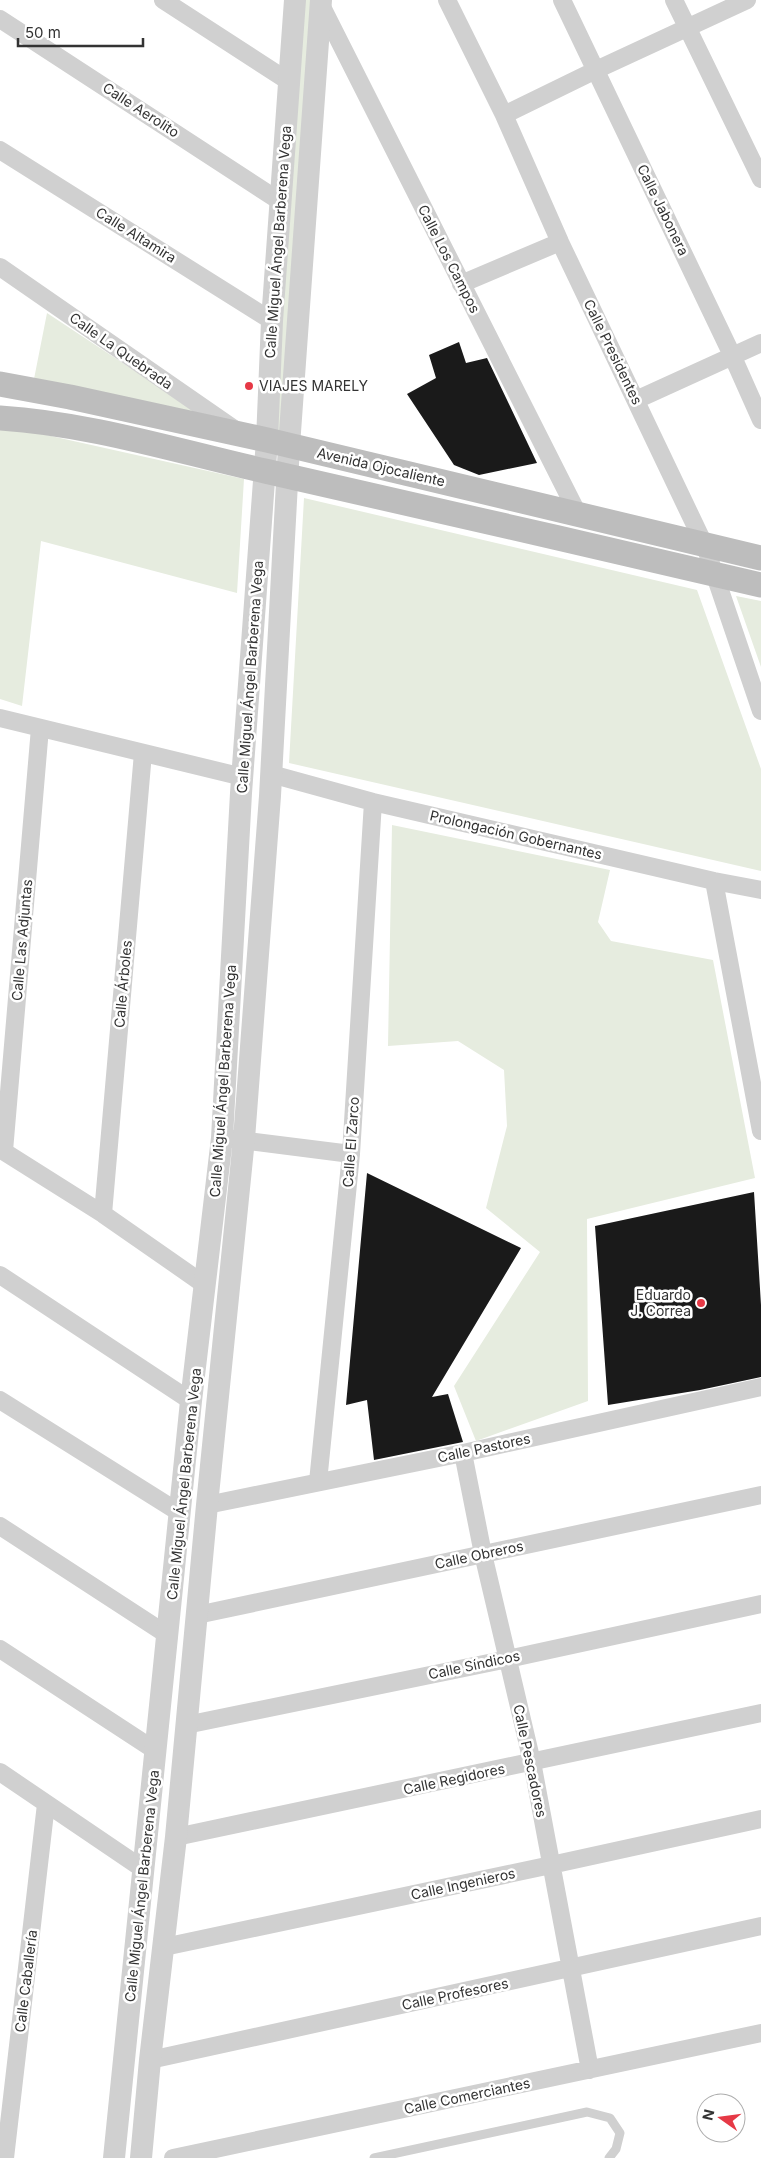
<svg xmlns="http://www.w3.org/2000/svg" width="761" height="2158" font-family="Inter,sans-serif">
  <style>
    .green { fill: #e6ecdf }
    .building { fill: #1a1a1a }
    .lines { fill: none; stroke-linecap: round; stroke-linejoin: round }
    .service { stroke: #d0d0d0; stroke-width: 9 }
    .minor { stroke: #d0d0d0; stroke-width: 18 }
    .tertiary { stroke: #d0d0d0; stroke-width: 22 }
    .secondary { stroke: #bdbdbd; stroke-width: 25 }
    .poi-dot { fill: #e63946; stroke: #fff; stroke-width: 2 }
    .labels { text-anchor: middle; stroke-width: 5; stroke-linejoin: round; paint-order: stroke }
    .street-label { font-size: 14px; fill: #333; stroke: #fff }
    .poi-label { font-size: 14px; fill: #333; stroke: #fff; text-anchor: start }
  </style>
  <rect width="100%" height="100%" fill="#fff"/>
  <path class="green" d="M 304,0 L 313,0 L 285,435 L 273,435 Z
    M 47,313 L 203,416 L 34,379 Z
    M 6,426 L 244,479 L 237,593 L 41,541 L 22,706 L 0,699 L 0,427 Z
    M 304,498 L 697,590 L 761,769 L 761,871 L 289,763 Z
    M 736,596 L 761,601 L 761,667 Z
    M 392,825 L 610,870 L 598,922 L 611,941 L 713,960 L 755,1178 L 587,1219 L 588,1401 L 476,1441 L 454,1386 L 540,1252 L 486,1208 L 507,1126 L 504,1070 L 458,1041 L 388,1046 Z"/>
  <path class="building" d="M 459,342 L 466,363 L 487,358 L 537,463 L 479,475 L 454,465 L 407,394 L 436,378 L 429,355 Z
    M 367,1173 L 521,1248 L 432,1397 L 448,1394 L 463,1442 L 374,1460 L 367,1400 L 346,1405 Z
    M 754,1192 L 761,1305 L 761,1377 L 700,1390 L 608,1405 L 595,1226 Z"/>
  <g class="lines">
    <path class="service" d="M 374,2158 L 587,2112 L 610,2118 L 620,2133 L 616,2149 L 609,2158"/>
    <path class="minor" d="M 163,0 L 288,81
      M 447,0 L 504,115 L 560,242 L 705,546 L 761,711
      M 562,0 L 732,355 L 761,420
      M 674,0 L 761,179
      M 320,3 L 578,514
      M 0,19 L 281,202
      M 504,115 L 596,70 L 747,0
      M 0,150 L 272,321
      M 0,267 L 234,429
      M 461,284 L 560,242
      M 636,400 L 761,343
      M 0,718 L 243,777
      M 271,774 L 373,802 L 714,881 L 761,890
      M 714,881 L 761,1131
      M 232,1139 L 351,1154
      M 0,1149 L 103,1214 L 205,1285
      M 4,1151 L 40,728
      M 103,1214 L 143,753
      M 0,1275 L 191,1401
      M 0,1400 L 180,1513
      M 463,1453 L 483,1554 L 532,1762 L 590,2070
      M 318,1482 L 351,1154 L 373,802
      M 207,1505 L 463,1453 L 761,1387
      M 0,1526 L 169,1636
      M 197,1615 L 761,1495
      M 0,1649 L 156,1751
      M 186,1725 L 508,1659 L 761,1604
      M 0,1772 L 143,1869
      M 176,1837 L 761,1713
      M 164,1947 L 551,1865 L 761,1819
      M 150,2060 L 761,1926
      M 5,2158 L 46,1804
      M 173,2158 L 761,2033"/>
    <path class="tertiary" d="M 114,2158 L 191,1401 L 222,1138 L 241,793 L 267,440 L 272,321 L 295,0
      M 141,2158 L 150,2060 L 176,1837 L 207,1505 L 244,1139 L 270,796 L 289,446 L 321,0"/>
    <path class="secondary" d="M 0,384 L 70,397 L 267,440 L 761,558
      M 0,418 C 92,424 176,451 265,471 C 430,509 596,546 761,585"/>
  </g>
  <g class="poi-dot">
    <circle cx="249" cy="386" r="5"/>
    <circle cx="701" cy="1303" r="5"/>
  </g>
  <g class="labels">
    <g class="street-label">
      <text transform="translate(141 110) rotate(33)" y="5">Calle Aerolito</text>
      <text transform="translate(663 210) rotate(64)" y="5">Calle Jabonera</text>
      <text transform="translate(136 235) rotate(32)" y="5">Calle Altamira</text>
      <text transform="translate(278 242) rotate(-86)" y="5">Calle Miguel Ángel Barberena Vega</text>
      <text transform="translate(449 259) rotate(63)" y="5">Calle Los Campos</text>
      <text transform="translate(121 351) rotate(35)" y="5">Calle La Quebrada</text>
      <text transform="translate(613 352) rotate(64)" y="5">Calle Presidentes</text>
      <text transform="translate(381 467) rotate(13)" y="5">Avenida Ojocaliente</text>
      <text transform="translate(250 677) rotate(-86)" y="5">Calle Miguel Ángel Barberena Vega</text>
      <text transform="translate(516 835) rotate(13)" y="5">Prolongación Gobernantes</text>
      <text transform="translate(22 940) rotate(-85)" y="5">Calle Las Adjuntas</text>
      <text transform="translate(123 984) rotate(-85)" y="5">Calle Árboles</text>
      <text transform="translate(223 1081) rotate(-86)" y="5">Calle Miguel Ángel Barberena Vega</text>
      <text transform="translate(351 1142) rotate(-86)" y="5">Calle El Zarco</text>
      <text transform="translate(484 1448) rotate(-12)" y="5">Calle Pastores</text>
      <text transform="translate(184 1484) rotate(-84)" y="5">Calle Miguel Ángel Barberena Vega</text>
      <text transform="translate(479 1555) rotate(-12)" y="5">Calle Obreros</text>
      <text transform="translate(474 1665) rotate(-12)" y="5">Calle Síndicos</text>
      <text transform="translate(530 1761) rotate(78)" y="5">Calle Pescadores</text>
      <text transform="translate(454 1779) rotate(-12)" y="5">Calle Regidores</text>
      <text transform="translate(463 1884) rotate(-12)" y="5">Calle Ingenieros</text>
      <text transform="translate(142 1886) rotate(-84)" y="5">Calle Miguel Ángel Barberena Vega</text>
      <text transform="translate(26 1981) rotate(-83)" y="5">Calle Caballería</text>
      <text transform="translate(455 1994) rotate(-12)" y="5">Calle Profesores</text>
      <text transform="translate(467 2096) rotate(-12)" y="5">Calle Comerciantes</text>
    </g>
    <g class="poi-label">
      <text x="259" y="391">VIAJES MARELY</text>
      <text x="691" y="1300" text-anchor="end">Eduardo<tspan x="691" dy="16">J. Correa</tspan></text>
    </g>
  </g>
  <g transform="translate(721 2118) rotate(284)"><circle r="24" fill="#ffffff" stroke="#adadad"/>
  <path d="M0-4L9 19L0 12L-9 19Z" fill="#e63946"/>
  <text y="-8" font-size="14" font-weight="bold" text-anchor="middle" fill="#333333">N</text>
  </g>
  <path d="M18 38v8h125v-8" fill="none" stroke="#333333" stroke-width="2.5"/>
  <text x="25" y="38" font-size="15" fill="#333333" stroke="#ffffff" stroke-width="4" paint-order="stroke">50 m</text>
</svg>
